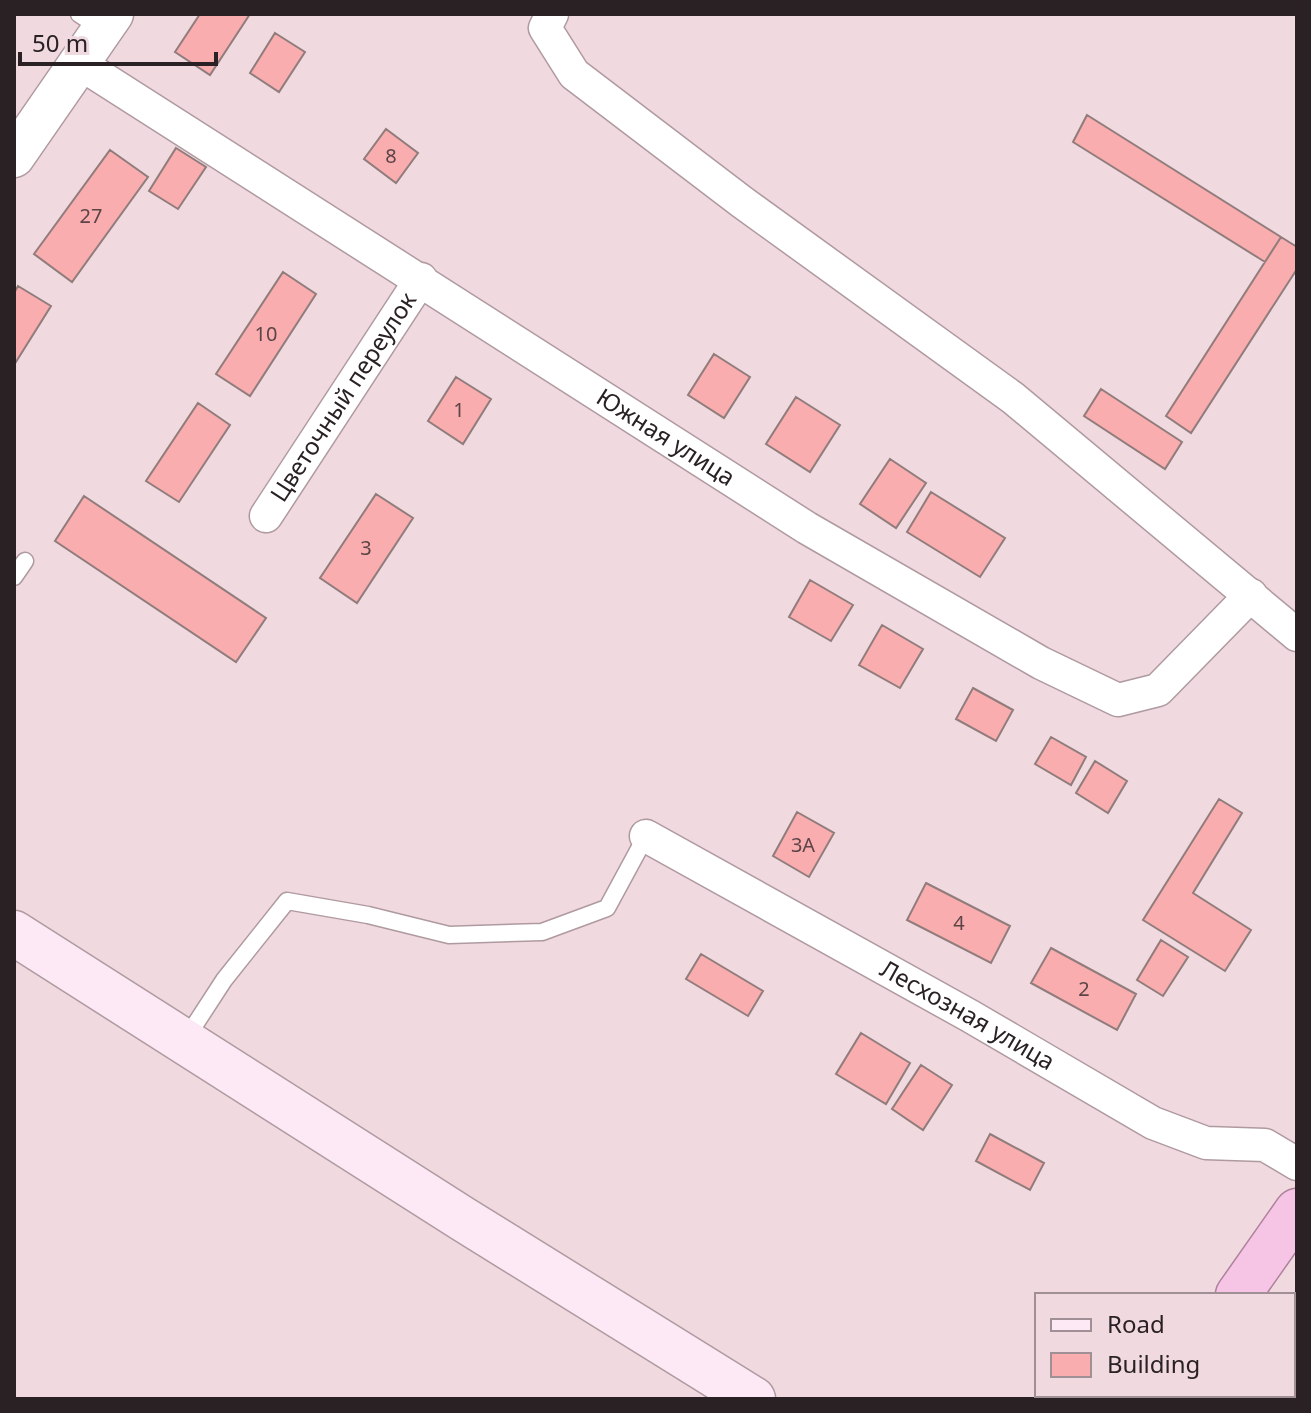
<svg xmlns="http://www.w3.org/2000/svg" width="1311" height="1413" font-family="'Noto Sans',sans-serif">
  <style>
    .building { fill: #f9adaf; stroke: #917c7c; stroke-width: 2 }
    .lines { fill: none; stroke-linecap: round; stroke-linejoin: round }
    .service-casing { stroke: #af9aa0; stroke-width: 19 }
    .minor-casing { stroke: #af9aa0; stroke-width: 35 }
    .tertiary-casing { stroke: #af9aa0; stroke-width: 43 }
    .secondary-casing { stroke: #af9aa0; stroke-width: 47 }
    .trunk-casing { stroke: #ad829c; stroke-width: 47 }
    .service { stroke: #fff; stroke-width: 16 }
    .minor { stroke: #fff; stroke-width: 32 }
    .tertiary { stroke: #fff; stroke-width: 40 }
    .secondary { stroke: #fce9f5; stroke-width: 44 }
    .trunk { stroke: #f6c4e4; stroke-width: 44 }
    .labels { text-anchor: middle; stroke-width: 6; stroke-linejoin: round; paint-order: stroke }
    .number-label { font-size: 20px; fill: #5d4446 }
    .street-label { font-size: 24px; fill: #292123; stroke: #f0d9df }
  </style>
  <rect width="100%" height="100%" fill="#f0d9df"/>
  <path class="building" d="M 200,14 L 250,14 L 210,75 L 175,52 Z
    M 275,33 L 305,52 L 279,92 L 250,73 Z
    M 1087,115 L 1281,237 L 1265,262 L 1073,142 Z
    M 386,129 L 418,153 L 396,183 L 364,159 Z
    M 176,148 L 206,167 L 178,209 L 149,191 Z
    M 110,150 L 148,177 L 72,282 L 34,254 Z
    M 1281,237 L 1297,247 L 1297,269 L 1191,433 L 1166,416 Z
    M 283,272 L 316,294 L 250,396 L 216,374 Z
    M 18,286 L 51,306 L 14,365 L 14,293 Z
    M 714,354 L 750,377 L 724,418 L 688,395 Z
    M 456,377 L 491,399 L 463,444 L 428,421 Z
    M 1101,389 L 1182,442 L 1165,469 L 1084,416 Z
    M 796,397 L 840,425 L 810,472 L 766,444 Z
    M 198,403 L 230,425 L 179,502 L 146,481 Z
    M 890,459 L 926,483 L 896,528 L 860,504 Z
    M 931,492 L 1005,538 L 980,577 L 907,532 Z
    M 376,494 L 413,518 L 357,603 L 320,578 Z
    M 84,496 L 266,618 L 236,662 L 55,541 Z
    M 810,580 L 853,605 L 831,641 L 789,617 Z
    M 882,625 L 923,649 L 900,688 L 859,665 Z
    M 973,688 L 1013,710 L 996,741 L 956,719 Z
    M 1051,737 L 1086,757 L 1071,785 L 1035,764 Z
    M 1095,761 L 1127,781 L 1108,813 L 1076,793 Z
    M 1219,799 L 1242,813 L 1193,893 L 1251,930 L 1225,971 L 1143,920 Z
    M 797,812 L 834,833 L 809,877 L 773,856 Z
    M 926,883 L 1010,926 L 991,963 L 907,920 Z
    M 1161,940 L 1188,957 L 1163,996 L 1137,980 Z
    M 1051,948 L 1136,994 L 1117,1030 L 1031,983 Z
    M 701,954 L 763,991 L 748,1016 L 686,979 Z
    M 861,1033 L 910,1063 L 886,1104 L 836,1074 Z
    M 921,1065 L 952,1085 L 923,1130 L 892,1109 Z
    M 990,1134 L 1044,1163 L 1030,1190 L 976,1161 Z"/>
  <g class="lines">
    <g class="service-casing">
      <path id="service" d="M 79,14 L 102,29
        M 14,577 L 25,561
        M 185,1040 L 224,980 L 287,901 L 368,915 L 449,935 L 542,932 L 607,908 L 646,836"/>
    </g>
    <g class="minor-casing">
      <g id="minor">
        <path d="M 552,14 L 545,28 L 574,74 L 742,202 L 1013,398 L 1297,635"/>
        <path id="s1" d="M 79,63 L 807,528 L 1041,663 L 1118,700 L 1158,690 L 1251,595"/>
        <path id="s2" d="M 266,516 L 421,279"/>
        <path id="s3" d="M 646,836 L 970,1016 L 1153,1123 L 1206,1143 L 1265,1145 L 1297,1164"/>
      </g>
    </g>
    <g class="tertiary-casing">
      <path id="tertiary" d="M 14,157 L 113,14"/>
    </g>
    <g class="secondary-casing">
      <path id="secondary" d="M 14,933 L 463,1219 L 753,1399"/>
    </g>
    <g class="trunk-casing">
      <path id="trunk" d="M 1238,1295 L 1297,1211
        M 1164,1399 L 1167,1395"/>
    </g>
    <use href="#service" class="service"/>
    <use href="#minor" class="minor"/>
    <use href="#tertiary" class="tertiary"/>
    <use href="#secondary" class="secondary"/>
    <use href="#trunk" class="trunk"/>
  </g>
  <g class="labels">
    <g class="number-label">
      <text x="391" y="163">8</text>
      <text x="91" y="223">27</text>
      <text x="266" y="341">10</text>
      <text x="459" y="417">1</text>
      <text x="366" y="555">3</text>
      <text x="803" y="852">3А</text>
      <text x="959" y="930">4</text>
      <text x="1084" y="996">2</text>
    </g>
    <g class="street-label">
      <text dy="8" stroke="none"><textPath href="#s2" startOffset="142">Цветочный переулок</textPath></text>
      <text dy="8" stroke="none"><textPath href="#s1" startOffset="696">Южная улица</textPath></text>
      <text dy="8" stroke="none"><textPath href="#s3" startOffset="368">Лесхозная улица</textPath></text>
    </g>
  </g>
  <rect width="1311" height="1413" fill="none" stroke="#292123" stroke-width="32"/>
  <rect x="1035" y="1293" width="260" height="104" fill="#f0d9df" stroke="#a08f94" stroke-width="2"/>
  <rect x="1051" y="1319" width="40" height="12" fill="#fce9f5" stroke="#a08f94" stroke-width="2"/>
  <text x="1107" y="1333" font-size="24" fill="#292123">Road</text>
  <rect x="1051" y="1353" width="40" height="24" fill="#f9adaf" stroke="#a08f94" stroke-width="2"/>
  <text x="1107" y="1373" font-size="24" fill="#292123">Building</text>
  <path d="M20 52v12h196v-12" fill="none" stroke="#292123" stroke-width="4"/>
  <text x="32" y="52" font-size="24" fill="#292123" stroke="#f0d9df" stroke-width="6" paint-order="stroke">50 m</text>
</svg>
